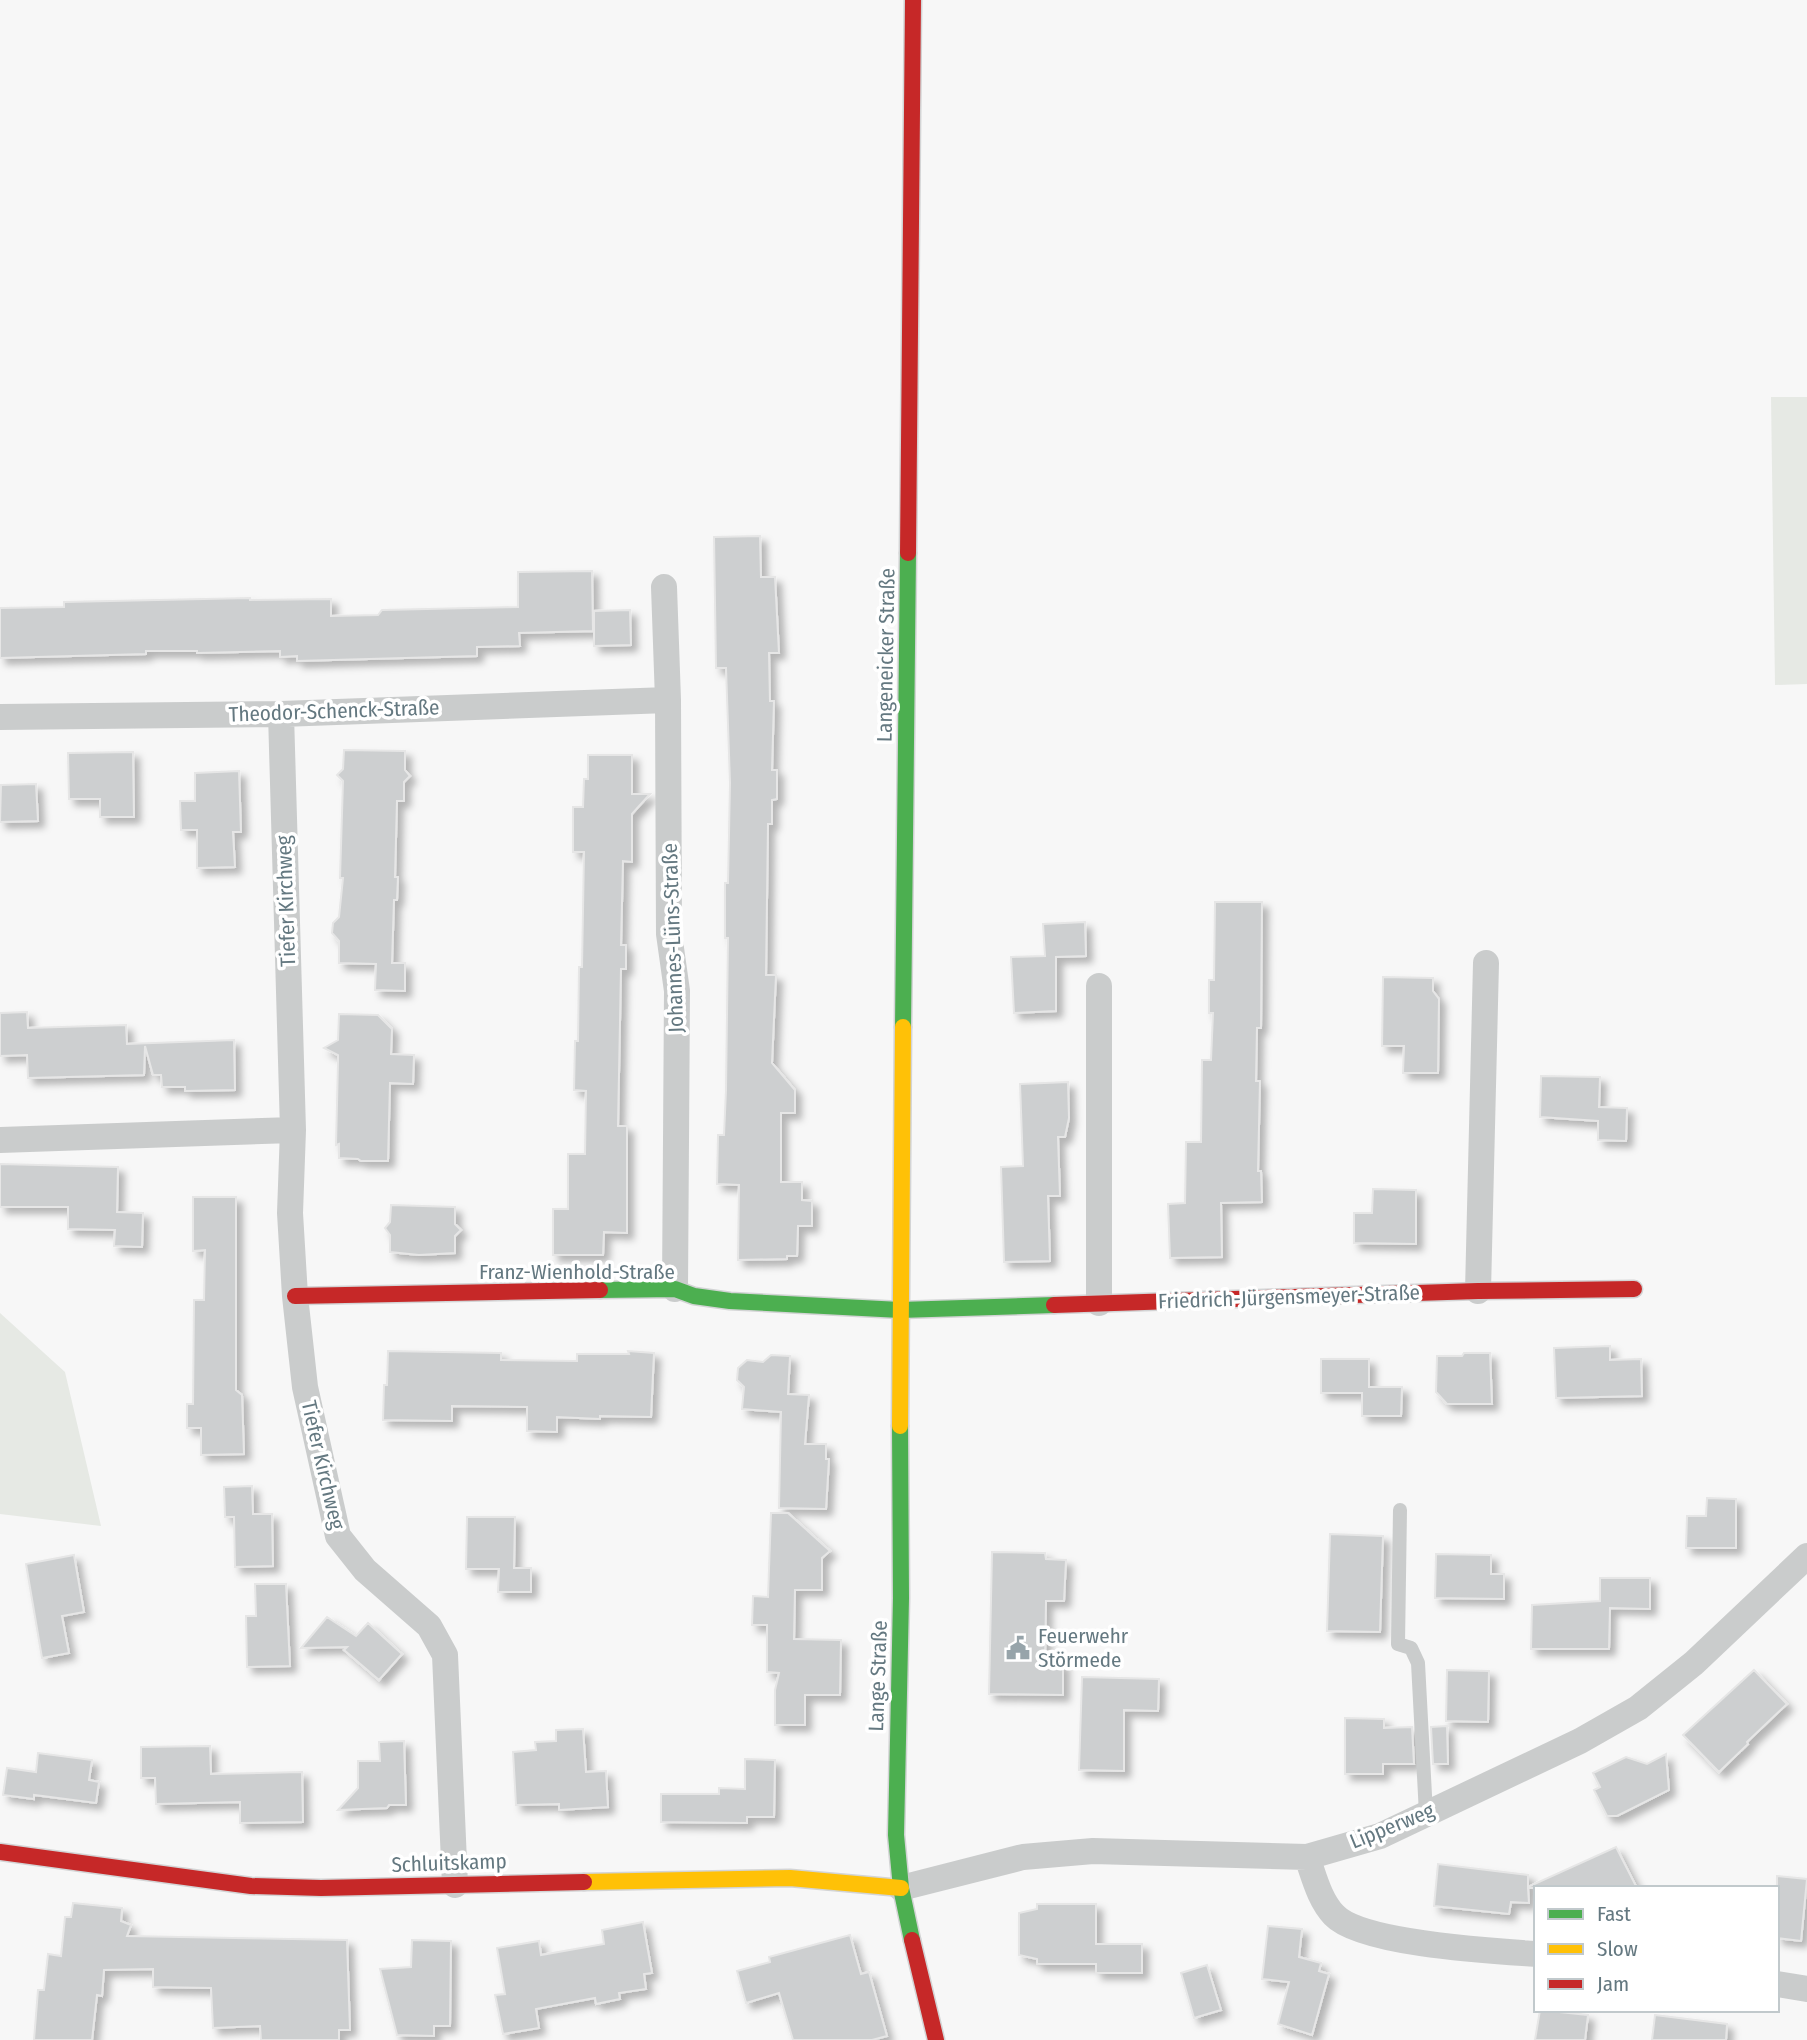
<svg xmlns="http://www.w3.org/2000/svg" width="1807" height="2040" font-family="'Fira Sans Condensed',sans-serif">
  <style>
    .green { fill: #e6e9e4 }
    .building { fill: #cdcfd0; stroke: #e6e6e6; stroke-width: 2; filter: url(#shadow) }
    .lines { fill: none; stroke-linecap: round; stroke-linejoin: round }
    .fast-casing { stroke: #d3d4d5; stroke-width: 19 }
    .slow-casing { stroke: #d3d4d5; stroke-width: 19 }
    .jam-casing { stroke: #d3d4d5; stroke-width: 19 }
    .lane { stroke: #cacccc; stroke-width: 14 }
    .street { stroke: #cacccc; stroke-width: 26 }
    .fast { stroke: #4caf50; stroke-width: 16 }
    .slow { stroke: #ffc107; stroke-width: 16 }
    .jam { stroke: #c62828; stroke-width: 16 }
    .labels { text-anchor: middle; stroke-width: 7; stroke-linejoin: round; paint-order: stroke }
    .street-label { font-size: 21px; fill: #647880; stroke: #fff }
    .poi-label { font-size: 21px; fill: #647880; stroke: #fff; text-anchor: start }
  </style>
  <defs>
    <filter id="shadow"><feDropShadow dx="6" dy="6" stdDeviation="3.5" flood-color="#0004"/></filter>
  </defs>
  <rect width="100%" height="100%" fill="#f7f7f7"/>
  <path class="green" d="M 1771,397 L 1807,397 L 1807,684 L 1775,685 Z
    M 0,1313 L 65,1372 L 101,1526 L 0,1514 Z"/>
  <path class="building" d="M 760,536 L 761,577 L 775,577 L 779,653 L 769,653 L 770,701 L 774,701 L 772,770 L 777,770 L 777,799 L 772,800 L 772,824 L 768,824 L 766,975 L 776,975 L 772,1063 L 795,1090 L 795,1113 L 781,1113 L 781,1182 L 802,1182 L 802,1200 L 812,1201 L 812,1226 L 798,1226 L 797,1256 L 787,1256 L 787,1259 L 738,1260 L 739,1185 L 717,1184 L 718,1135 L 724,1135 L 726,1090 L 728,938 L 725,938 L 725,883 L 728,883 L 730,783 L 726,668 L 716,668 L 714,537 Z
    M 592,571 L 593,631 L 519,633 L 520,646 L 477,647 L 477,656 L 297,661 L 297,656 L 280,657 L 280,651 L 197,653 L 197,651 L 146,651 L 146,654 L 0,658 L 0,608 L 64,607 L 64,602 L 250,598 L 250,600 L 331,599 L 331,616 L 378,615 L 382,610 L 518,607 L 518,572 Z
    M 630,610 L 631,645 L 594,646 L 594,611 Z
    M 344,750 L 405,751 L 405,770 L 410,776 L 404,782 L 404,801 L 397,801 L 395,877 L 398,877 L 397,900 L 394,900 L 392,963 L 405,963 L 405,991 L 375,990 L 376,964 L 339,963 L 339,941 L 332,933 L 333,923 L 339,917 L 343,878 L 340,878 L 343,781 L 337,775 L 343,769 Z
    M 133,752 L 134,817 L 100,817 L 100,799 L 69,799 L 68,753 Z
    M 588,755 L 632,755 L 632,794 L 650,794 L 632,814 L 632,862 L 623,861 L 621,945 L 626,945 L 626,969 L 621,969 L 618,1126 L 627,1126 L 627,1233 L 604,1232 L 603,1255 L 553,1255 L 553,1209 L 568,1209 L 568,1154 L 585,1154 L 586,1091 L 574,1090 L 575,1041 L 578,1041 L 579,967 L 582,967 L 584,852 L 573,852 L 573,807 L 583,807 L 584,779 L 588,779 Z
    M 239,771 L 241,832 L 233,832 L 235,867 L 197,868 L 197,830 L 181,830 L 180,801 L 195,801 L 195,773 Z
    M 36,784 L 38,821 L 0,822 L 1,785 Z
    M 1215,902 L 1262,902 L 1261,1028 L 1257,1028 L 1256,1081 L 1260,1081 L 1258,1171 L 1261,1171 L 1262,1202 L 1221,1203 L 1222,1257 L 1170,1258 L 1168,1204 L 1185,1203 L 1186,1142 L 1201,1142 L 1202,1060 L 1211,1060 L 1213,1013 L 1209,1013 L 1209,980 L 1214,980 Z
    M 1085,922 L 1086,956 L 1056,957 L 1056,1011 L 1014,1013 L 1011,957 L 1045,956 L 1043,924 Z
    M 1383,977 L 1433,978 L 1433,991 L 1439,999 L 1438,1073 L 1403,1073 L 1404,1046 L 1382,1046 Z
    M 27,1012 L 28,1028 L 126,1025 L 127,1044 L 234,1040 L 235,1090 L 185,1091 L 185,1087 L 162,1087 L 161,1075 L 153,1075 L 145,1046 L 144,1075 L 28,1078 L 27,1055 L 0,1056 L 0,1013 Z
    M 339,1014 L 378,1015 L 392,1029 L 391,1054 L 414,1055 L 413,1084 L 390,1083 L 388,1161 L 361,1161 L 358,1159 L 339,1158 L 339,1144 L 336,1145 L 338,1062 L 338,1055 L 324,1048 L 338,1040 Z
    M 1541,1076 L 1600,1077 L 1599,1107 L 1627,1108 L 1626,1141 L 1598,1140 L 1598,1121 L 1540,1117 Z
    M 1068,1082 L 1069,1118 L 1065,1137 L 1058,1137 L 1060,1196 L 1048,1196 L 1050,1261 L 1004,1262 L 1001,1167 L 1023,1166 L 1020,1084 Z
    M 0,1164 L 118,1167 L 117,1212 L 143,1213 L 142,1247 L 114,1246 L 115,1230 L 68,1229 L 68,1207 L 0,1207 Z
    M 1373,1189 L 1416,1190 L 1416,1244 L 1354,1243 L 1354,1213 L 1372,1213 Z
    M 193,1197 L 236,1197 L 236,1390 L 242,1395 L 244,1454 L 201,1455 L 201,1428 L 187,1428 L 187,1404 L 193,1404 L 194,1300 L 204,1300 L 205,1250 L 193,1251 Z
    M 391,1205 L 455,1207 L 455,1224 L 461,1230 L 455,1236 L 455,1253 L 419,1255 L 390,1252 L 390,1235 L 385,1228 L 390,1222 Z
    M 1610,1346 L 1610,1360 L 1641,1359 L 1642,1396 L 1556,1398 L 1554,1348 Z
    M 388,1351 L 501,1353 L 501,1360 L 577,1361 L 577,1354 L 629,1354 L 628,1351 L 654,1353 L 651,1417 L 600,1416 L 600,1419 L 557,1417 L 557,1432 L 527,1431 L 527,1407 L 452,1406 L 452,1421 L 383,1420 L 384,1385 L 387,1385 Z
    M 1464,1353 L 1490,1353 L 1492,1404 L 1447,1404 L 1436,1392 L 1437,1356 L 1462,1356 Z
    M 771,1355 L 790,1356 L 788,1394 L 809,1395 L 805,1444 L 826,1444 L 826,1459 L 829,1459 L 826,1509 L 779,1508 L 781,1412 L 742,1409 L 744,1387 L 737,1380 L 738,1368 L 747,1360 L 763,1362 Z
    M 1321,1359 L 1369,1359 L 1369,1387 L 1402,1387 L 1401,1416 L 1362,1416 L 1362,1393 L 1321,1393 Z
    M 252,1486 L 253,1514 L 272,1514 L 273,1566 L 235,1567 L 234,1517 L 225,1517 L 224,1487 Z
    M 1707,1498 L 1736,1499 L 1736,1548 L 1686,1548 L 1687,1516 L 1706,1516 Z
    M 771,1513 L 788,1513 L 830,1551 L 822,1558 L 822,1590 L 795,1590 L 794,1639 L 841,1640 L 840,1695 L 805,1695 L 805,1725 L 775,1725 L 775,1690 L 779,1673 L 767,1672 L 767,1625 L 752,1625 L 753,1596 L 768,1597 Z
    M 467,1517 L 515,1517 L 514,1568 L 531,1568 L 531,1592 L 498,1592 L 499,1569 L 466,1569 Z
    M 1330,1534 L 1383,1536 L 1380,1632 L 1327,1631 Z
    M 992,1552 L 1045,1553 L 1046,1559 L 1066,1560 L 1064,1601 L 1046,1601 L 1045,1662 L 1063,1662 L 1063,1695 L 989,1694 Z
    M 1436,1554 L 1491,1555 L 1491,1574 L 1504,1574 L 1504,1599 L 1435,1598 Z
    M 74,1555 L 84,1612 L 62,1616 L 69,1653 L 42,1658 L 26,1564 Z
    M 1600,1578 L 1650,1578 L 1650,1609 L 1610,1608 L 1609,1649 L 1531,1649 L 1532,1605 L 1600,1601 Z
    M 255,1584 L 286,1584 L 290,1666 L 247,1667 L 246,1616 L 256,1616 Z
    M 327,1617 L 356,1636 L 368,1623 L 402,1654 L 379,1680 L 344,1650 L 347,1647 L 301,1648 Z
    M 1447,1670 L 1489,1671 L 1488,1722 L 1446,1721 Z
    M 1754,1670 L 1787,1704 L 1747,1742 L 1748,1744 L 1719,1772 L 1683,1735 Z
    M 1082,1677 L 1159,1679 L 1158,1711 L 1124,1710 L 1124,1771 L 1079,1770 Z
    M 1345,1718 L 1384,1719 L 1384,1728 L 1412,1727 L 1414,1764 L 1383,1764 L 1383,1774 L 1345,1774 Z
    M 1447,1726 L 1448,1764 L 1433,1764 L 1431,1727 Z
    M 583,1729 L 586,1772 L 606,1771 L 608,1807 L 559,1810 L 559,1804 L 516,1805 L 513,1752 L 536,1750 L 535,1742 L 556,1741 L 556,1730 Z
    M 404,1741 L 406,1805 L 389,1805 L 387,1808 L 338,1810 L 358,1788 L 358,1761 L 380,1761 L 379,1742 Z
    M 210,1746 L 211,1774 L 302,1772 L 303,1822 L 240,1823 L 240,1802 L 156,1804 L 155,1778 L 141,1778 L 141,1747 Z
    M 38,1753 L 92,1760 L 89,1780 L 99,1782 L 96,1803 L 34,1795 L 34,1799 L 3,1795 L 7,1768 L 36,1772 Z
    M 1666,1754 L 1669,1790 L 1617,1816 L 1607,1816 L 1594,1790 L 1600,1787 L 1593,1773 L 1626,1757 L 1647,1764 Z
    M 745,1759 L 775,1760 L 774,1817 L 747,1817 L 747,1823 L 661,1822 L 661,1794 L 719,1794 L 719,1788 L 745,1789 Z
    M 1616,1847 L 1637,1888 L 1528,1888 L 1529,1903 L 1511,1902 L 1509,1914 L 1434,1906 L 1438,1864 L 1528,1875 L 1528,1887 Z
    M 1777,1876 L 1807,1879 L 1801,1941 L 1777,1938 Z
    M 73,1903 L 122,1908 L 121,1921 L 131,1925 L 127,1936 L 347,1940 L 350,2030 L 339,2030 L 339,2040 L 261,2040 L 260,2026 L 213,2028 L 211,1988 L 153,1987 L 153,1969 L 104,1970 L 102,1996 L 97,1995 L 92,2040 L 34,2040 L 38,1990 L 44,1990 L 48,1954 L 61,1956 L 65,1917 L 71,1917 Z
    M 1037,1904 L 1096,1904 L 1096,1944 L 1142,1944 L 1142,1973 L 1096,1973 L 1096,1964 L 1037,1964 L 1037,1959 L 1019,1955 L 1019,1913 L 1037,1909 Z
    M 643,1922 L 652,1973 L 644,1974 L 646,1989 L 619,1993 L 620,1999 L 596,2004 L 595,1998 L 536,2009 L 539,2028 L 503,2034 L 495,1995 L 505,1994 L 497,1948 L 539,1941 L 541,1955 L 604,1944 L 602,1930 Z
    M 1268,1926 L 1302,1929 L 1299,1957 L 1321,1963 L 1319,1971 L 1329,1974 L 1312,2035 L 1278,2024 L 1289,1982 L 1262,1979 Z
    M 850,1935 L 861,1974 L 869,1972 L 887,2036 L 872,2040 L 793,2040 L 779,1993 L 746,2003 L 737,1971 L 770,1962 L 769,1957 Z
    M 412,1940 L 451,1941 L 450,2026 L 434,2026 L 434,2036 L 397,2035 L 380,1969 L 411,1967 Z
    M 1207,1965 L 1221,2010 L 1194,2018 L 1181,1973 Z
    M 1540,2010 L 1588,2015 L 1585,2040 L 1535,2040 Z
    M 1655,2015 L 1727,2024 L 1726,2040 L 1652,2040 Z"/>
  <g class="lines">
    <g class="fast-casing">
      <path id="fast" d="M 903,1027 L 908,553
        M 600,1290 L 675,1289 L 694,1296 L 730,1301 L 900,1310 L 1054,1305
        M 900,1426 L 901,1598 L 896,1835 L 901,1888 L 912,1940"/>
    </g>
    <g class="slow-casing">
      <path id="slow" d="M 900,1426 L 903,1027
        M 584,1882 L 790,1878 L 901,1888"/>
    </g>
    <g class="jam-casing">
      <path id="jam" d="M 908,553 L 913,0
        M 295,1296 L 600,1290
        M 1054,1305 L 1478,1291 L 1634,1289
        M 0,1852 L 251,1886 L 321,1888 L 584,1882
        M 912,1940 L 936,2040"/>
    </g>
    <path class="lane" d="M 1400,1510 L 1398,1644 L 1411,1648 L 1418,1663 L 1426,1814"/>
    <path class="street" d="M 664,587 L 668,700 L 669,934 L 677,991 L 675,1289
      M 281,714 L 293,1130 L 290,1213 L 295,1296 L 305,1387 L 338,1536 L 365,1570 L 429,1626 L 445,1655 L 455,1885
      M 0,717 L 281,714 L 668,700
      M 1099,986 L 1099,1303
      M 0,1140 L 293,1130
      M 1478,1291 L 1486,963
      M 1307,1857 C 1314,1876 1319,1899 1334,1915 C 1361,1944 1493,1951 1536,1954
      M 901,1888 L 1023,1857 L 1093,1851 L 1307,1857 L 1380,1836 L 1580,1741 L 1638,1708 L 1694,1663 L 1807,1556
      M 1777,1984 L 1807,1989"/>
    <use href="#fast" class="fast"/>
    <use href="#slow" class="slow"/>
    <use href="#jam" class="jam"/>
  </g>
  <defs>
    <g id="civic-bare" transform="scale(1.89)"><path d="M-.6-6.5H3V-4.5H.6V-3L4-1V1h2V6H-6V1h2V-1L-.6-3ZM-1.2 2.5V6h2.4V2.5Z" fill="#97a4aa" stroke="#fff" stroke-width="2.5" paint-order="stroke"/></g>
  </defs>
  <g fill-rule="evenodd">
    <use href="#civic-bare" x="1018" y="1648"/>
  </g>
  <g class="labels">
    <g class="street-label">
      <text transform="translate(886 655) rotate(-89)" y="7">Langeneicker Straße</text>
      <text transform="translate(334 711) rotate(-2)" y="7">Theodor-Schenck-Straße</text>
      <text transform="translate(286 901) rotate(-92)" y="7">Tiefer Kirchweg</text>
      <text transform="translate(673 938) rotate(-92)" y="7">Johannes-Lüns-Straße</text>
      <text x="577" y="1279">Franz-Wienhold-Straße</text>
      <text transform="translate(1289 1297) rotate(-2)" y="7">Friedrich-Jürgensmeyer-Straße</text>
      <text transform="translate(323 1465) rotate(77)" y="7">Tiefer Kirchweg</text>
      <text transform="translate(878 1676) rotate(-88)" y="7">Lange Straße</text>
      <text transform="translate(1392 1826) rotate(-22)" y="7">Lipperweg</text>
      <text transform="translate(449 1863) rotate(-2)" y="7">Schluitskamp</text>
    </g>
    <g class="poi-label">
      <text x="1038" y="1643">Feuerwehr<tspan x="1038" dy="24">Störmede</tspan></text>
    </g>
  </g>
  <rect x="1534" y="1886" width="245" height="126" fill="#ffffff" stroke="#c1c9cc" stroke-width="2"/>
  <rect x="1548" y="1909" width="35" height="10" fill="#4caf50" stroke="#c1c9cc" stroke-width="2"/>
  <text x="1597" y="1921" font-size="21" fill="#647880">Fast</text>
  <rect x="1548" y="1944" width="35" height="10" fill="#ffc107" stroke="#c1c9cc" stroke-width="2"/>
  <text x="1597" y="1956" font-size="21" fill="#647880">Slow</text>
  <rect x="1548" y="1979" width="35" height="10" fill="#c62828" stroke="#c1c9cc" stroke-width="2"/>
  <text x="1597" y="1991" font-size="21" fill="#647880">Jam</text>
</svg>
